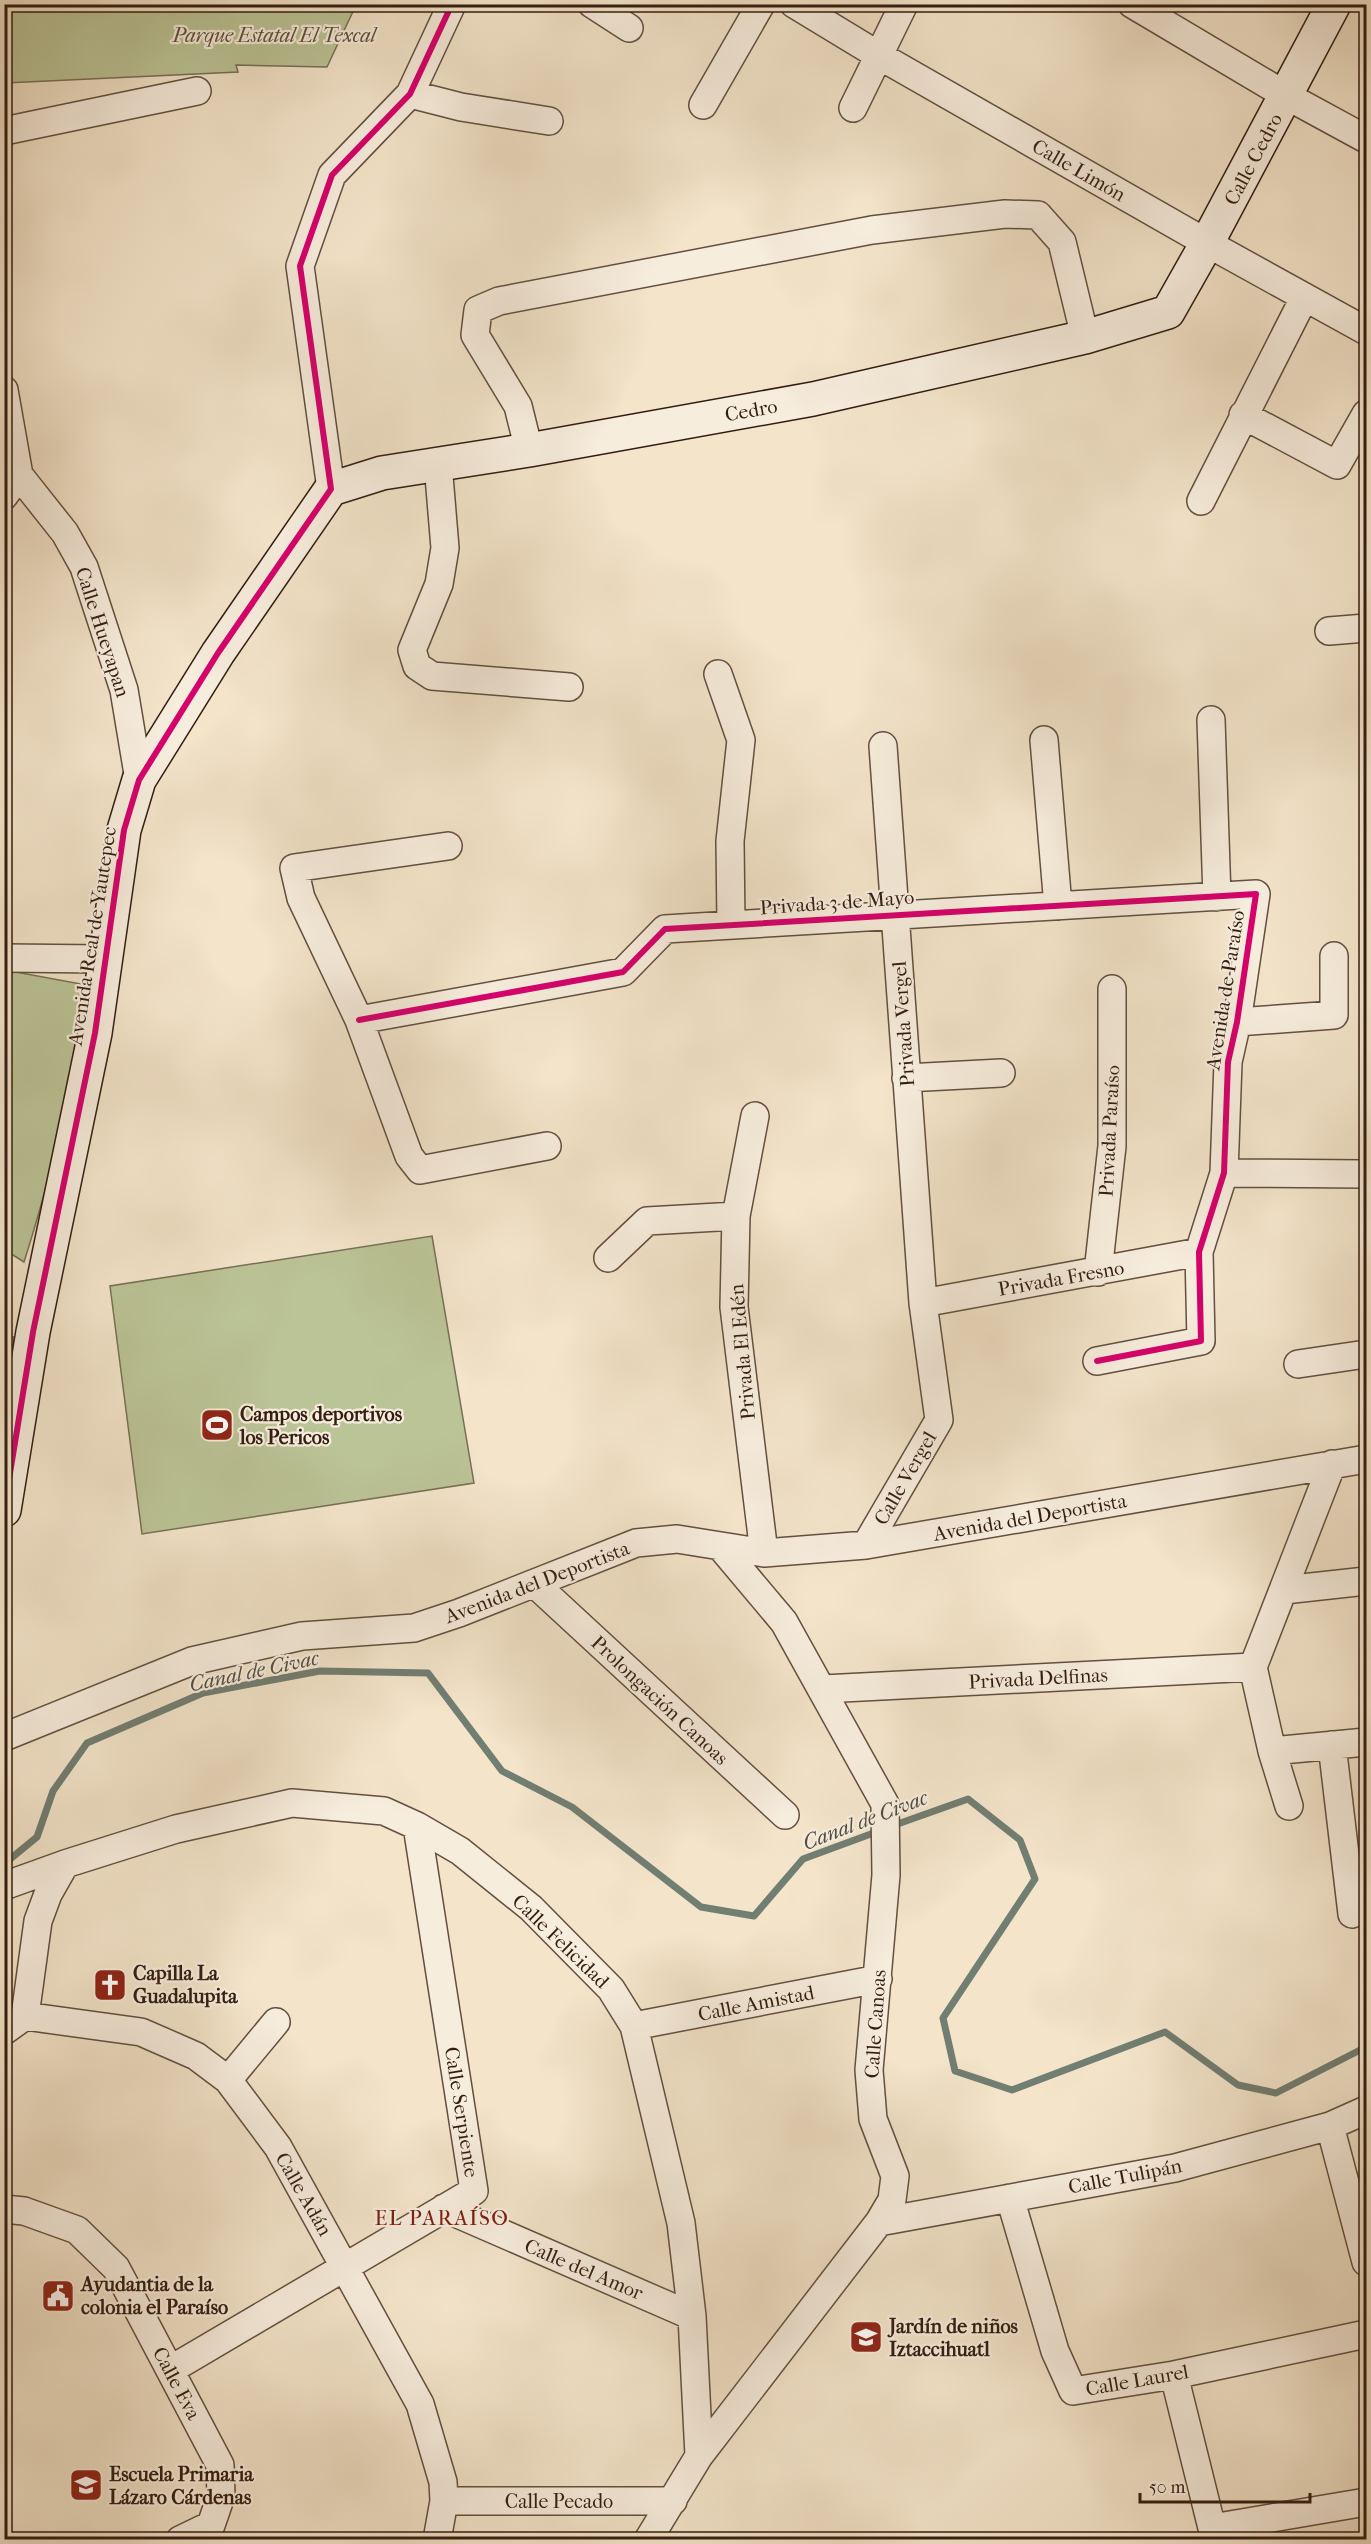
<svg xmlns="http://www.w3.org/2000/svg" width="1371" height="2544" font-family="'IM FELL French Canon',serif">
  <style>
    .green { fill: #bbc497; stroke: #777054; stroke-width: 1.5 }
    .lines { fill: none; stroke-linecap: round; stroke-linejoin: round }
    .stream { stroke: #717e72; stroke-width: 7 }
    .street-casing { stroke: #634f3f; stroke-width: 30 }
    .secondary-casing { stroke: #331d11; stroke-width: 36 }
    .street { stroke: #f7eddd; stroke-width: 27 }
    .secondary { stroke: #f7eddd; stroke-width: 33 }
    .cycleway-casing { stroke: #f7eddd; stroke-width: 10 }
    .cycleway { stroke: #d6006c; stroke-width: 6 }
    .labels { text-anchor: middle; stroke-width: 4.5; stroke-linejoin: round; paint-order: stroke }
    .park-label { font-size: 20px; font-style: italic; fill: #5c4f39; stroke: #f7eddd }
    .street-label { font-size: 20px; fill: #331d11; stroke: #f7eddd }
    .poi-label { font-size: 20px; font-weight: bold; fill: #331d11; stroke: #f7eddd; text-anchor: start }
    .water-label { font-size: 21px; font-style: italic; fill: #524e42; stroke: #f7eddd }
    .neighbourhood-label { font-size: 21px; letter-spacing: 1.5px; fill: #7a1f14; stroke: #f7eddd }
  </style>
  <rect width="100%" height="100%" fill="#f3e4ca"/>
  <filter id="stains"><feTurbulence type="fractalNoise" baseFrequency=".00333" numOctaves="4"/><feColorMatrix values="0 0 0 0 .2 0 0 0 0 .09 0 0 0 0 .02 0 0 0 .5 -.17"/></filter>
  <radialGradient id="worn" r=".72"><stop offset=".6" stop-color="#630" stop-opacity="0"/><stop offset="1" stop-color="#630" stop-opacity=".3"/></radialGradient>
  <path class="green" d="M 4,5 L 5,4 L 356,5 L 327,67 L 236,65 L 238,72 L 5,83 Z
    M 5,970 L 92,986 C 74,1079 53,1171 24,1262 L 5,1250 Z
    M 432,1236 L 474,1483 L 142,1534 L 110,1286 Z
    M 5,1336 L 14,1337 L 5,1401 L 4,1336 Z"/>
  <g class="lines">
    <path class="stream" d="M 892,1826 L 968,1799 L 1020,1840 L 1035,1879 L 943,2018 L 955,2071 L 1012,2090 L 1165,2032 L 1238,2085 L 1276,2093 L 1366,2047
      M 4,1864 L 37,1837 L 53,1791 L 87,1743 L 203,1693 L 320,1671 L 428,1673 L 502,1771 L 572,1807 L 701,1907 L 754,1916 L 803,1859 L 879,1831"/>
    <g class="street-casing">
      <path id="street" d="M 592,4 L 629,28
        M 794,4 L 878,55 L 1207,243 L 1366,331
        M 1132,4 L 1287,96 L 1366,139
        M 410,94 L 461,107 L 549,121
        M 703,105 L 761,4
        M 853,108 L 904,4
        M 4,131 L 197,91
        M 4,390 L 19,475 L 65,533 L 84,567 L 124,690 L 139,780
        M 1243,415 L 1337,465 L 1366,414
        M 529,450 L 518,406 L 475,335 L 478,310 L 499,301 L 872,230 L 1005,214 L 1038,215 L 1062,242 L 1085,337
        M 438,464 L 445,548 L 439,584 L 412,650 L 417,666 L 432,676 L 569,687
        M 331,489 L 300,266 L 332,175 L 410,94 L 452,4
        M 4,496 L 19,475
        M 1201,501 L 1304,298
        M 1329,631 L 1366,628
        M 718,674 L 741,740 L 730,841 L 731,925
        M 1211,720 L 1217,897
        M 1044,740 L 1058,906
        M 448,846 L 294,868 L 301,898 L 359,1020 L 409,1156 L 420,1170 L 547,1146
        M 4,958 L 104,959
        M 359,1020 L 623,972 L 665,929 L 1256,894 L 1237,1022 L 1228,1062 L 1224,1173 L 1199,1252 L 1201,1341 L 1097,1361
        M 1237,1022 L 1334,1015 L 1334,956
        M 906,1078 L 1001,1073
        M 755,1116 L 736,1216 L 734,1307 L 764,1553
        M 1224,1173 L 1366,1174
        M 608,1258 L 647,1221 L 736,1216
        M 1098,1272 L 1112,1146 L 1112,989
        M 923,1303 L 1199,1252
        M 1298,1364 L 1366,1354
        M 866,1545 L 939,1420 L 923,1303 L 883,746
        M 535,1584 L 785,1815
        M 1284,1590 L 1366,1581
        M 823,1689 L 1253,1667
        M 4,1737 L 192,1661 L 302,1636 L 414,1628 L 459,1613 L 636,1543 L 677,1539 L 764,1553 L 866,1545 L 1366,1459
        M 1332,1745 L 1352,1914
        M 1272,1751 L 1366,1742
        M 1289,1806 L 1272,1751 L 1253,1667 L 1332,1464
        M 4,1886 L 65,1864
        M 25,2016 L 38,1921 L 48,1894 L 65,1864 L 176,1829 L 292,1803 L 384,1811 L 417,1826 L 460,1851 L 531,1908 L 611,1989 L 634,2026 L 681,2223 L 692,2316 L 699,2456
        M 634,2026 L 878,1979
        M 4,2031 L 25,2016 L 141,2032 L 196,2056 L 228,2080 L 278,2147 L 420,2404 L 443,2482 L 444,2501 L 437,2540
        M 228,2080 L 276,2022
        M 1330,2126 L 1366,2262
        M 1010,2198 L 1055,2351 L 1073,2391 L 1174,2375 L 1366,2334
        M 444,2208 L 692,2316
        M 4,2209 L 24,2211 L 77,2230 L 116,2268 L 220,2465 L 221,2496 L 211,2525 L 180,2540
        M 879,2222 L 1175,2168 L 1330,2126 L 1366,2110
        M 170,2370 L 474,2191 L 417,1826
        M 1174,2375 L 1215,2540
        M 444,2501 L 673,2501
        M 1212,2528 L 1366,2502
        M 648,2540 L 699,2456 L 879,2222 L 892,2200 L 895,2176 L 873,2119 L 869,2070 L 886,1875 L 885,1804 L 784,1622 L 721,1547"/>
    </g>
    <g class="secondary-casing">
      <path id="secondary" d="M 4,1510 L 33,1332 L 95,1033 L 124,830 L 139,780 L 218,653 L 331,489 L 382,473 L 529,450 L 813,399 L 1085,337 L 1168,312 L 1207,243 L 1334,4"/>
    </g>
    <use href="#street" class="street"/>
    <use href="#secondary" class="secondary"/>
    <g class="cycleway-casing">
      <path id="cycleway" d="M 359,1020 L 623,972 L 665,929 L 1256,894 L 1237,1022 L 1228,1062 L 1224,1173 L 1199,1252 L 1201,1341 L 1097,1361
        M 4,1510 L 33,1332 L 95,1033 L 124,830 L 139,780 L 218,653 L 331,489 L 300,266 L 332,175 L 410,94 L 452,4"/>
    </g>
    <use href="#cycleway" class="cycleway"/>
  </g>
  <defs>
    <g id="stadium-square" transform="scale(1.725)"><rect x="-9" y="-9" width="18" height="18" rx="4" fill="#8f2418" stroke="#f7eddd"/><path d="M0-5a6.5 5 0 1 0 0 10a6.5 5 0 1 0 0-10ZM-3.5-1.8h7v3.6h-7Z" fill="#fff"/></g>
    <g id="church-square" transform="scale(1.725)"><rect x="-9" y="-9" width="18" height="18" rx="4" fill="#8f2418" stroke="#f7eddd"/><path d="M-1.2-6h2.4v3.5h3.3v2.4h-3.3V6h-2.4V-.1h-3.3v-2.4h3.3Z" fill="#fff"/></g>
    <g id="civic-square" transform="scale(1.725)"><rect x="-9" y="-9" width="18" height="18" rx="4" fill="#8f2418" stroke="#f7eddd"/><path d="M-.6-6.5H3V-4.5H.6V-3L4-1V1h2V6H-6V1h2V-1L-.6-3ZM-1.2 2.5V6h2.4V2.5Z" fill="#fff"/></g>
    <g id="school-square" transform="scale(1.725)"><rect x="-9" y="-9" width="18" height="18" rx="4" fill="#8f2418" stroke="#f7eddd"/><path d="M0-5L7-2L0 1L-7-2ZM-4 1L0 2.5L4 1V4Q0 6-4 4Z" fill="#fff"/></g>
  </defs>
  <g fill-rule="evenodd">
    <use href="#stadium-square" x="217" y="1425"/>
    <use href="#church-square" x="110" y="1985"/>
    <use href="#civic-square" x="58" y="2296"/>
    <use href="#school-square" x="866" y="2337"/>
    <use href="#school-square" x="86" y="2485"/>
  </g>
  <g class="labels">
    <g class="park-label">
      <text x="274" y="42">Parque Estatal El Texcal</text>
    </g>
    <g class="street-label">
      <text transform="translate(1253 159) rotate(-62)" y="7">Calle Cedro</text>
      <text transform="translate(1079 170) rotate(30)" y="7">Calle Limón</text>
      <text transform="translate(751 410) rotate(-10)" y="7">Cedro</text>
      <text transform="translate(103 632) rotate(72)" y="7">Calle Hueyapan</text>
      <text transform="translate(837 902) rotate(-4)" y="7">Privada 3 de Mayo</text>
      <text transform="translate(92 936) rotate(-81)" y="7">Avenida Real de Yautepec</text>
      <text transform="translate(1225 990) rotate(-81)" y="7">Avenida de Paraíso</text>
      <text transform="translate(903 1024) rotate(-94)" y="7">Privada Vergel</text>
      <text transform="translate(1109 1131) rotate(-87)" y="7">Privada Paraíso</text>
      <text transform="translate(1061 1278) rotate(-10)" y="7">Privada Fresno</text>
      <text transform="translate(742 1352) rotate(-95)" y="7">Privada El Edén</text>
      <text transform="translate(905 1478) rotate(-60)" y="7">Calle Vergel</text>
      <text transform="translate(1030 1517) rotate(-10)" y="7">Avenida del Deportista</text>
      <text transform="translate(537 1582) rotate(-21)" y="7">Avenida del Deportista</text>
      <text transform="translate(1038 1678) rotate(-3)" y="7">Privada Delfinas</text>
      <text transform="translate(660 1700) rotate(43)" y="7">Prolongación Canoas</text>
      <text transform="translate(561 1941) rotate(44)" y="7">Calle Felicidad</text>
      <text transform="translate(756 2003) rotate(-11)" y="7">Calle Amistad</text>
      <text transform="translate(875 2024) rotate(-86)" y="7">Calle Canoas</text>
      <text transform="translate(462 2112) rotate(81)" y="7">Calle Serpiente</text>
      <text transform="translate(1125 2176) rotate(-11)" y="7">Calle Tulipán</text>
      <text transform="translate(304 2194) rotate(60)" y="7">Calle Adán</text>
      <text transform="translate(584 2269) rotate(23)" y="7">Calle del Amor</text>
      <text transform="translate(1137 2380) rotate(-10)" y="7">Calle Laurel</text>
      <text transform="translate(177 2383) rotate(62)" y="7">Calle Eva</text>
      <text x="559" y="2508">Calle Pecado</text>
    </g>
    <g class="poi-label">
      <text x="240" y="1421">Campos deportivos<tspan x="240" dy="23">los Pericos</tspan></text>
      <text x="133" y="1980">Capilla La<tspan x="133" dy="23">Guadalupita</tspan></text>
      <text x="81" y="2291">Ayudantia de la<tspan x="81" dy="23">colonia el Paraíso</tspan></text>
      <text x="889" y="2333">Jardín de niños<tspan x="889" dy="23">Iztaccihuatl</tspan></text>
      <text x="109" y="2481">Escuela Primaria<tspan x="109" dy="23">Lázaro Cárdenas</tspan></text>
    </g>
    <g class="water-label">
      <text transform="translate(254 1671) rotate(-12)" y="7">Canal de Civac</text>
      <text transform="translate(865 1820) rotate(-21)" y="7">Canal de Civac</text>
    </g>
    <g class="neighbourhood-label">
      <text x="442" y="2225">EL PARAÍSO</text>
    </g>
  </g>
  <rect width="1371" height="2544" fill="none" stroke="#f3e4ca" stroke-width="24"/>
  <rect x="6" y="6" width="1359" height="2532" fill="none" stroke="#331d11" stroke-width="3"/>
  <rect x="12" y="12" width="1347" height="2520" fill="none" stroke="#331d11" stroke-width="1.5"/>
  <path d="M1140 2493v9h170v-9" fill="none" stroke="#331d11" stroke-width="3"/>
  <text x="1149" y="2493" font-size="18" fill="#331d11" stroke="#f7eddd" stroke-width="4.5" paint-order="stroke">50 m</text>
  <rect width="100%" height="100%" filter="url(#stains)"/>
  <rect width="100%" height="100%" fill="url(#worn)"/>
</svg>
